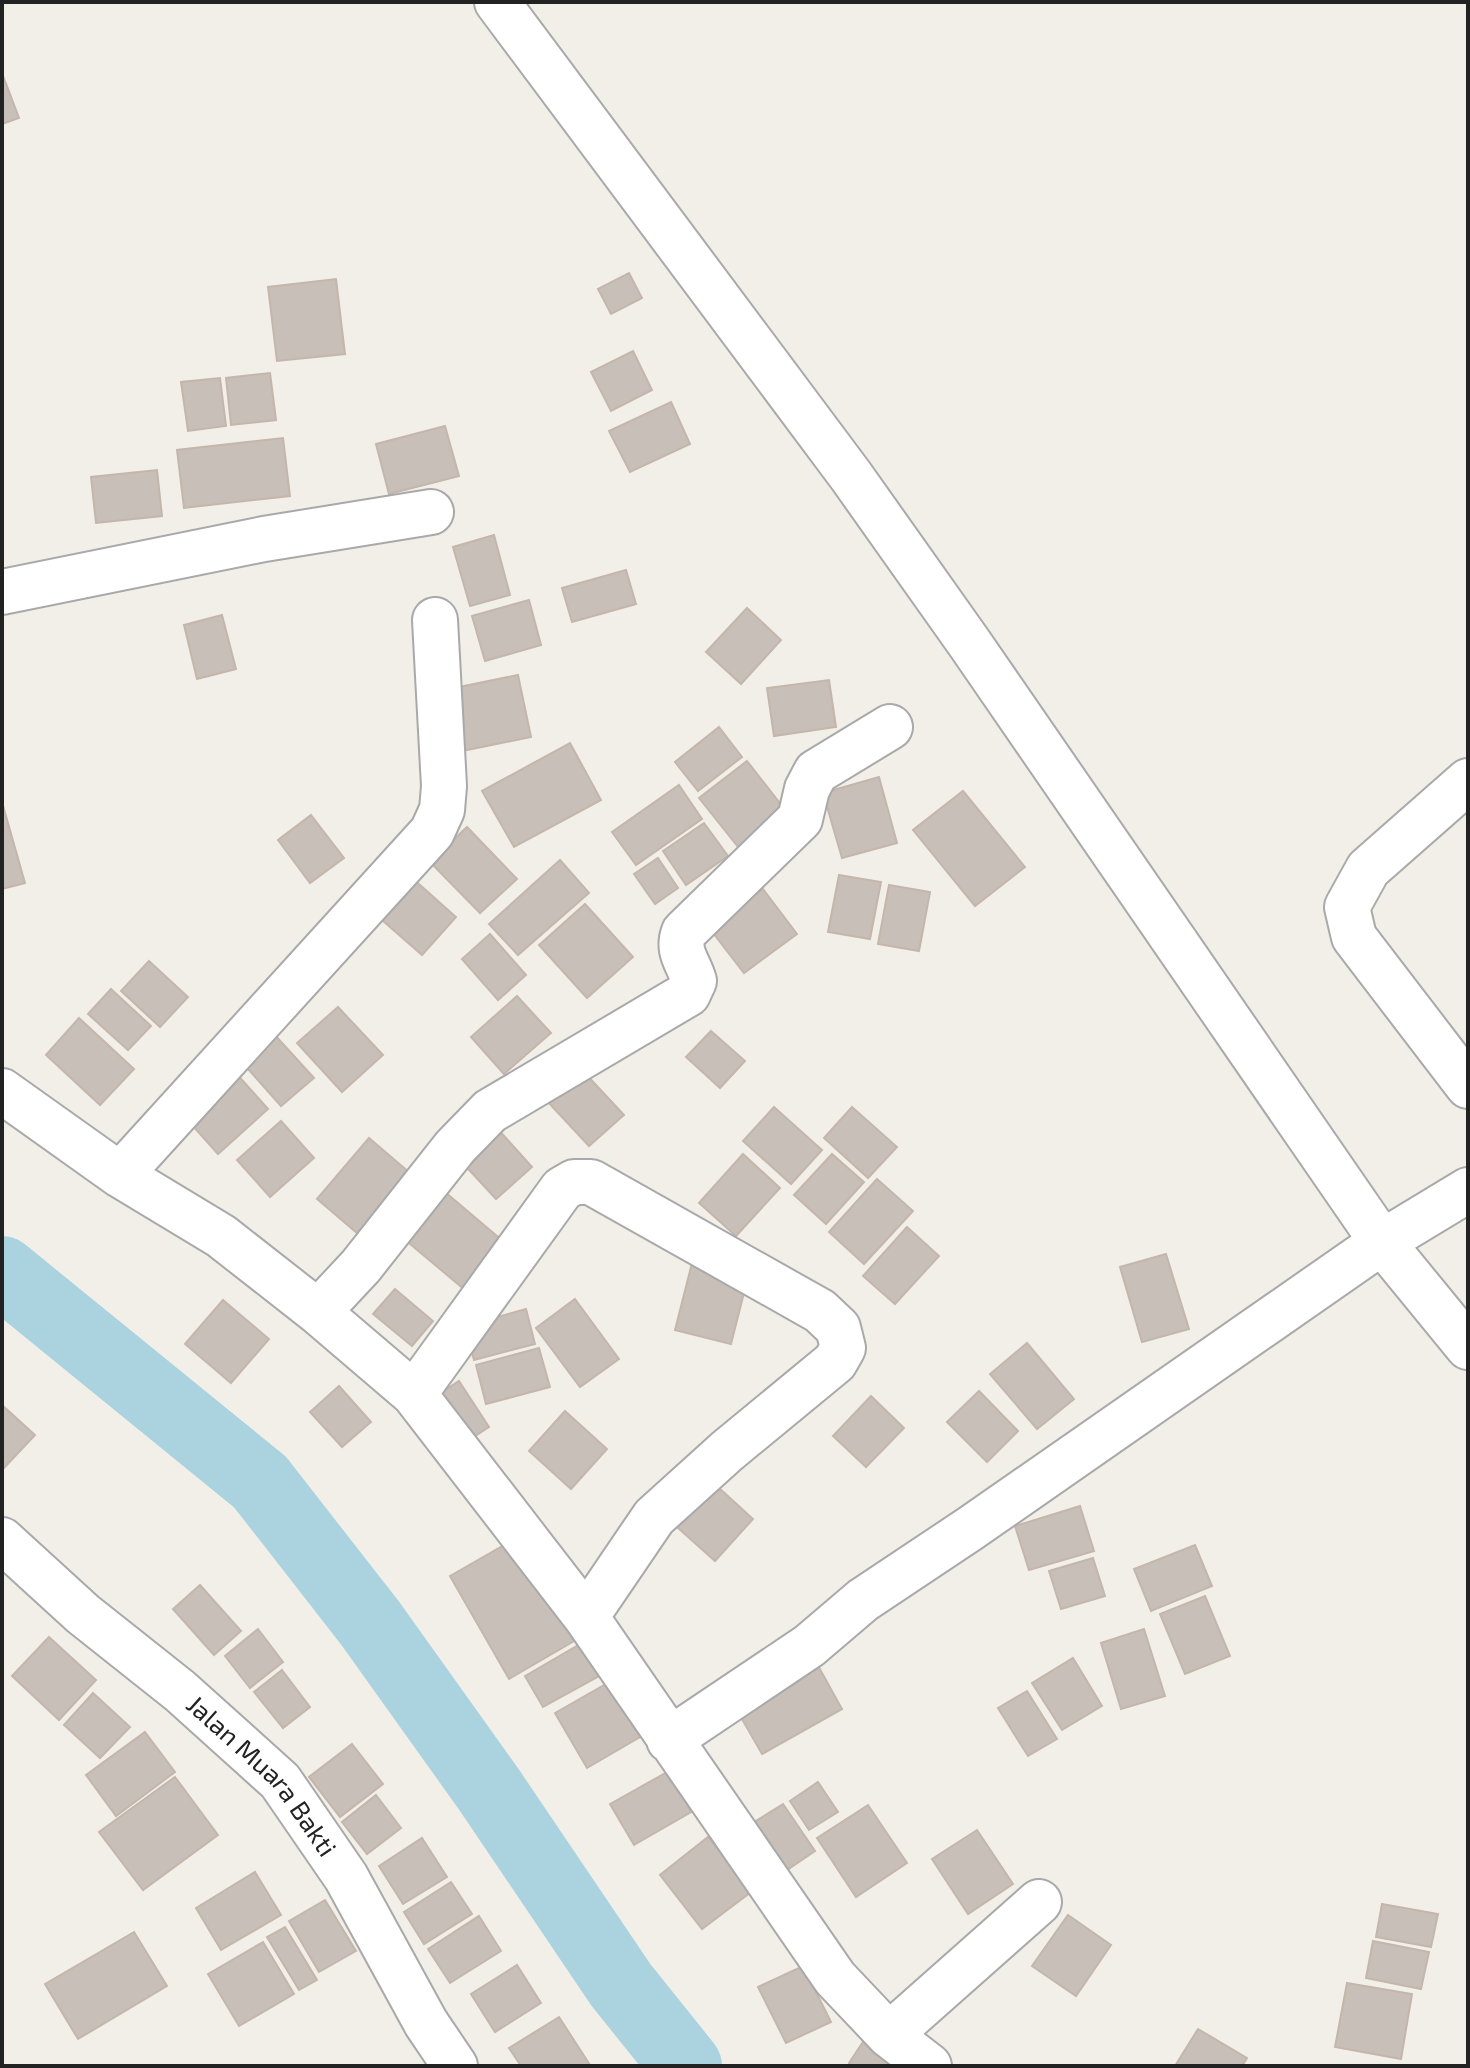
<svg xmlns="http://www.w3.org/2000/svg" width="1470" height="2068" font-family="'Exo 2',sans-serif">
  <style>
    .lines { fill: none; stroke-linecap: round; stroke-linejoin: round }
    .river { stroke: #aad3df; stroke-width: 72 }
    .building { fill: #c7bfb8; stroke: #c4b6ab; stroke-width: 2 }
    .minor-casing { stroke: #a9a9a9; stroke-width: 48 }
    .tertiary-casing { stroke: #a9a9a9; stroke-width: 48 }
    .minor { stroke: #fff; stroke-width: 44 }
    .tertiary { stroke: #fff; stroke-width: 44 }
    .labels { text-anchor: middle; stroke-width: 8; stroke-linejoin: round; paint-order: stroke }
    .street-label { font-size: 26px; fill: #222; stroke: #fff }
  </style>
  <rect width="100%" height="100%" fill="#f2efe9"/>
  <g class="lines">
    <path class="river" d="M 2,1272 L 260,1482 L 370,1623 L 490,1791 L 621,1985 L 686,2066"/>
  </g>
  <path class="building" d="M 2,73 L 19,118 L 2,124 Z
    M 629,273 L 642,298 L 611,314 L 598,289 Z
    M 336,279 L 345,354 L 277,361 L 268,287 Z
    M 633,351 L 652,390 L 611,411 L 591,372 Z
    M 270,373 L 276,420 L 231,425 L 226,378 Z
    M 220,378 L 226,426 L 188,431 L 181,382 Z
    M 671,402 L 690,444 L 630,472 L 609,431 Z
    M 445,426 L 459,476 L 389,494 L 376,444 Z
    M 283,438 L 290,496 L 184,508 L 177,450 Z
    M 157,470 L 162,516 L 96,523 L 91,477 Z
    M 494,535 L 510,595 L 470,606 L 453,547 Z
    M 626,570 L 636,604 L 572,622 L 562,588 Z
    M 529,600 L 541,645 L 485,661 L 472,616 Z
    M 747,608 L 781,640 L 741,684 L 706,652 Z
    M 222,615 L 236,669 L 197,679 L 184,625 Z
    M 518,675 L 531,737 L 462,751 L 449,689 Z
    M 829,680 L 836,727 L 774,736 L 767,688 Z
    M 719,727 L 742,757 L 698,791 L 675,762 Z
    M 570,743 L 601,800 L 514,847 L 482,791 Z
    M 747,761 L 786,811 L 739,848 L 699,798 Z
    M 879,777 L 897,843 L 842,858 L 823,793 Z
    M 679,785 L 702,819 L 636,865 L 612,832 Z
    M 963,791 L 1025,867 L 975,906 L 913,830 Z
    M 2,802 L 25,883 L 2,889 Z
    M 311,815 L 344,858 L 310,883 L 278,840 Z
    M 704,823 L 728,856 L 686,885 L 663,851 Z
    M 467,827 L 517,879 L 480,913 L 430,862 Z
    M 658,858 L 678,888 L 655,904 L 634,874 Z
    M 560,860 L 589,893 L 518,955 L 489,924 Z
    M 839,875 L 881,882 L 870,939 L 828,932 Z
    M 410,876 L 456,917 L 422,955 L 375,914 Z
    M 889,885 L 930,892 L 919,951 L 878,944 Z
    M 763,889 L 797,934 L 744,973 L 710,929 Z
    M 585,904 L 633,957 L 587,998 L 539,945 Z
    M 490,934 L 526,975 L 498,1000 L 462,959 Z
    M 149,961 L 188,997 L 160,1027 L 121,991 Z
    M 111,989 L 151,1026 L 128,1050 L 88,1014 Z
    M 517,996 L 551,1033 L 504,1074 L 471,1037 Z
    M 338,1007 L 383,1055 L 342,1092 L 297,1043 Z
    M 79,1018 L 134,1069 L 100,1105 L 46,1055 Z
    M 711,1031 L 745,1061 L 720,1088 L 686,1057 Z
    M 273,1033 L 314,1078 L 281,1106 L 241,1061 Z
    M 582,1070 L 624,1115 L 589,1146 L 547,1101 Z
    M 234,1071 L 268,1109 L 218,1154 L 184,1116 Z
    M 774,1107 L 822,1150 L 791,1184 L 743,1141 Z
    M 852,1107 L 897,1147 L 868,1178 L 824,1138 Z
    M 281,1121 L 314,1158 L 270,1197 L 237,1160 Z
    M 496,1127 L 532,1167 L 496,1199 L 459,1159 Z
    M 369,1138 L 416,1178 L 364,1239 L 317,1199 Z
    M 743,1154 L 780,1188 L 736,1236 L 699,1203 Z
    M 832,1154 L 864,1182 L 826,1224 L 794,1195 Z
    M 877,1179 L 913,1211 L 864,1264 L 829,1232 Z
    M 445,1192 L 511,1248 L 471,1295 L 404,1239 Z
    M 907,1227 L 939,1256 L 895,1304 L 863,1276 Z
    M 1166,1254 L 1189,1329 L 1142,1342 L 1120,1267 Z
    M 692,1263 L 748,1277 L 731,1344 L 675,1330 Z
    M 395,1289 L 433,1321 L 412,1346 L 373,1314 Z
    M 575,1299 L 619,1359 L 580,1387 L 536,1328 Z
    M 223,1300 L 269,1339 L 231,1383 L 185,1344 Z
    M 526,1309 L 535,1344 L 474,1360 L 465,1326 Z
    M 1027,1343 L 1074,1399 L 1037,1429 L 990,1374 Z
    M 539,1348 L 550,1387 L 486,1404 L 476,1365 Z
    M 459,1381 L 489,1427 L 466,1442 L 436,1396 Z
    M 339,1386 L 371,1422 L 342,1447 L 310,1412 Z
    M 979,1391 L 1018,1431 L 987,1462 L 947,1422 Z
    M 871,1396 L 904,1428 L 866,1467 L 833,1436 Z
    M 2,1405 L 35,1435 L 3,1469 L 2,1468 Z
    M 565,1411 L 607,1449 L 571,1489 L 529,1451 Z
    M 706,1476 L 753,1519 L 715,1561 L 668,1519 Z
    M 1080,1506 L 1094,1551 L 1029,1570 L 1015,1526 Z
    M 518,1537 L 576,1640 L 509,1679 L 450,1576 Z
    M 1195,1545 L 1212,1586 L 1151,1611 L 1134,1569 Z
    M 1093,1558 L 1105,1596 L 1061,1609 L 1049,1571 Z
    M 200,1585 L 241,1631 L 214,1655 L 173,1609 Z
    M 1205,1596 L 1230,1656 L 1185,1674 L 1160,1614 Z
    M 258,1629 L 283,1662 L 250,1688 L 225,1656 Z
    M 1144,1629 L 1165,1696 L 1121,1709 L 1101,1643 Z
    M 49,1637 L 96,1680 L 59,1720 L 12,1676 Z
    M 580,1644 L 599,1676 L 543,1707 L 525,1676 Z
    M 1073,1658 L 1102,1706 L 1062,1730 L 1032,1683 Z
    M 816,1662 L 842,1709 L 762,1754 L 735,1707 Z
    M 282,1670 L 310,1707 L 283,1728 L 254,1692 Z
    M 611,1681 L 642,1736 L 587,1768 L 555,1713 Z
    M 1027,1691 L 1057,1739 L 1028,1756 L 998,1708 Z
    M 93,1693 L 130,1727 L 100,1758 L 64,1725 Z
    M 145,1732 L 175,1772 L 116,1816 L 86,1775 Z
    M 352,1744 L 383,1784 L 340,1817 L 309,1777 Z
    M 669,1771 L 691,1812 L 634,1845 L 610,1804 Z
    M 175,1777 L 218,1835 L 143,1890 L 99,1832 Z
    M 818,1782 L 838,1812 L 809,1830 L 790,1801 Z
    M 376,1795 L 401,1828 L 367,1854 L 342,1822 Z
    M 783,1804 L 815,1851 L 784,1872 L 751,1824 Z
    M 868,1805 L 907,1863 L 856,1897 L 817,1838 Z
    M 977,1830 L 1013,1884 L 968,1914 L 932,1859 Z
    M 708,1837 L 751,1892 L 702,1929 L 660,1875 Z
    M 422,1838 L 447,1877 L 403,1904 L 379,1866 Z
    M 255,1872 L 281,1915 L 221,1950 L 196,1908 Z
    M 451,1882 L 472,1914 L 424,1944 L 404,1912 Z
    M 325,1900 L 356,1951 L 319,1972 L 289,1921 Z
    M 1382,1904 L 1438,1914 L 1431,1947 L 1376,1937 Z
    M 1068,1915 L 1111,1945 L 1076,1996 L 1032,1966 Z
    M 479,1916 L 501,1951 L 450,1983 L 428,1949 Z
    M 285,1927 L 317,1980 L 299,1990 L 267,1937 Z
    M 134,1932 L 167,1986 L 78,2039 L 45,1984 Z
    M 1373,1941 L 1429,1952 L 1421,1989 L 1366,1978 Z
    M 263,1942 L 294,1994 L 239,2026 L 208,1974 Z
    M 517,1965 L 541,2003 L 495,2032 L 471,1994 Z
    M 803,1966 L 831,2022 L 786,2043 L 758,1987 Z
    M 1347,1983 L 1412,1994 L 1401,2059 L 1335,2047 Z
    M 559,2017 L 590,2065 L 521,2066 L 509,2048 Z
    M 1198,2029 L 1247,2058 L 1242,2066 L 1175,2066 Z
    M 865,2039 L 903,2066 L 853,2066 L 849,2063 Z"/>
  <g class="lines">
    <g class="minor-casing">
      <path id="minor" d="M 497,2 L 851,476 L 970,644 L 1382,1242 L 1468,1347
        M 2,592 L 264,539 L 431,512
        M 1468,781 L 1368,869 L 1347,907 L 1354,937 L 1468,1086
        M 2,1091 L 120,1175 L 221,1236 L 318,1312 L 414,1394 L 586,1617 L 835,1978 L 889,2035 L 929,2066
        M 120,1175 L 432,832 L 442,810 L 444,786 L 435,620
        M 318,1312 L 361,1266 L 455,1147 L 490,1111 L 688,994 L 694,981 C 689,963 676,952 684,932 L 800,819 L 807,789 L 816,772 L 890,727
        M 414,1394 L 562,1189 L 574,1182 L 591,1182 L 820,1311 L 838,1328 L 843,1348 L 835,1362 L 727,1451 L 654,1517 L 586,1617
        M 669,1740 L 809,1646 L 863,1600 L 971,1528 L 1382,1242 L 1468,1190
        M 889,2035 L 1039,1902"/>
    </g>
    <g class="tertiary-casing">
      <g id="tertiary">
        <path id="s1" d="M 2,1540 L 83,1614 L 180,1691 L 280,1781 L 346,1877 L 426,2023 L 455,2066"/>
      </g>
    </g>
    <use href="#minor" class="minor"/>
    <use href="#tertiary" class="tertiary"/>
  </g>
  <g class="labels">
    <g class="street-label">
      <text dy="9" stroke="none"><textPath href="#s1" startOffset="352">Jalan Muara Bakti</textPath></text>
    </g>
  </g>
  <rect width="1470" height="2068" fill="none" stroke="#222222" stroke-width="8"/>
</svg>
